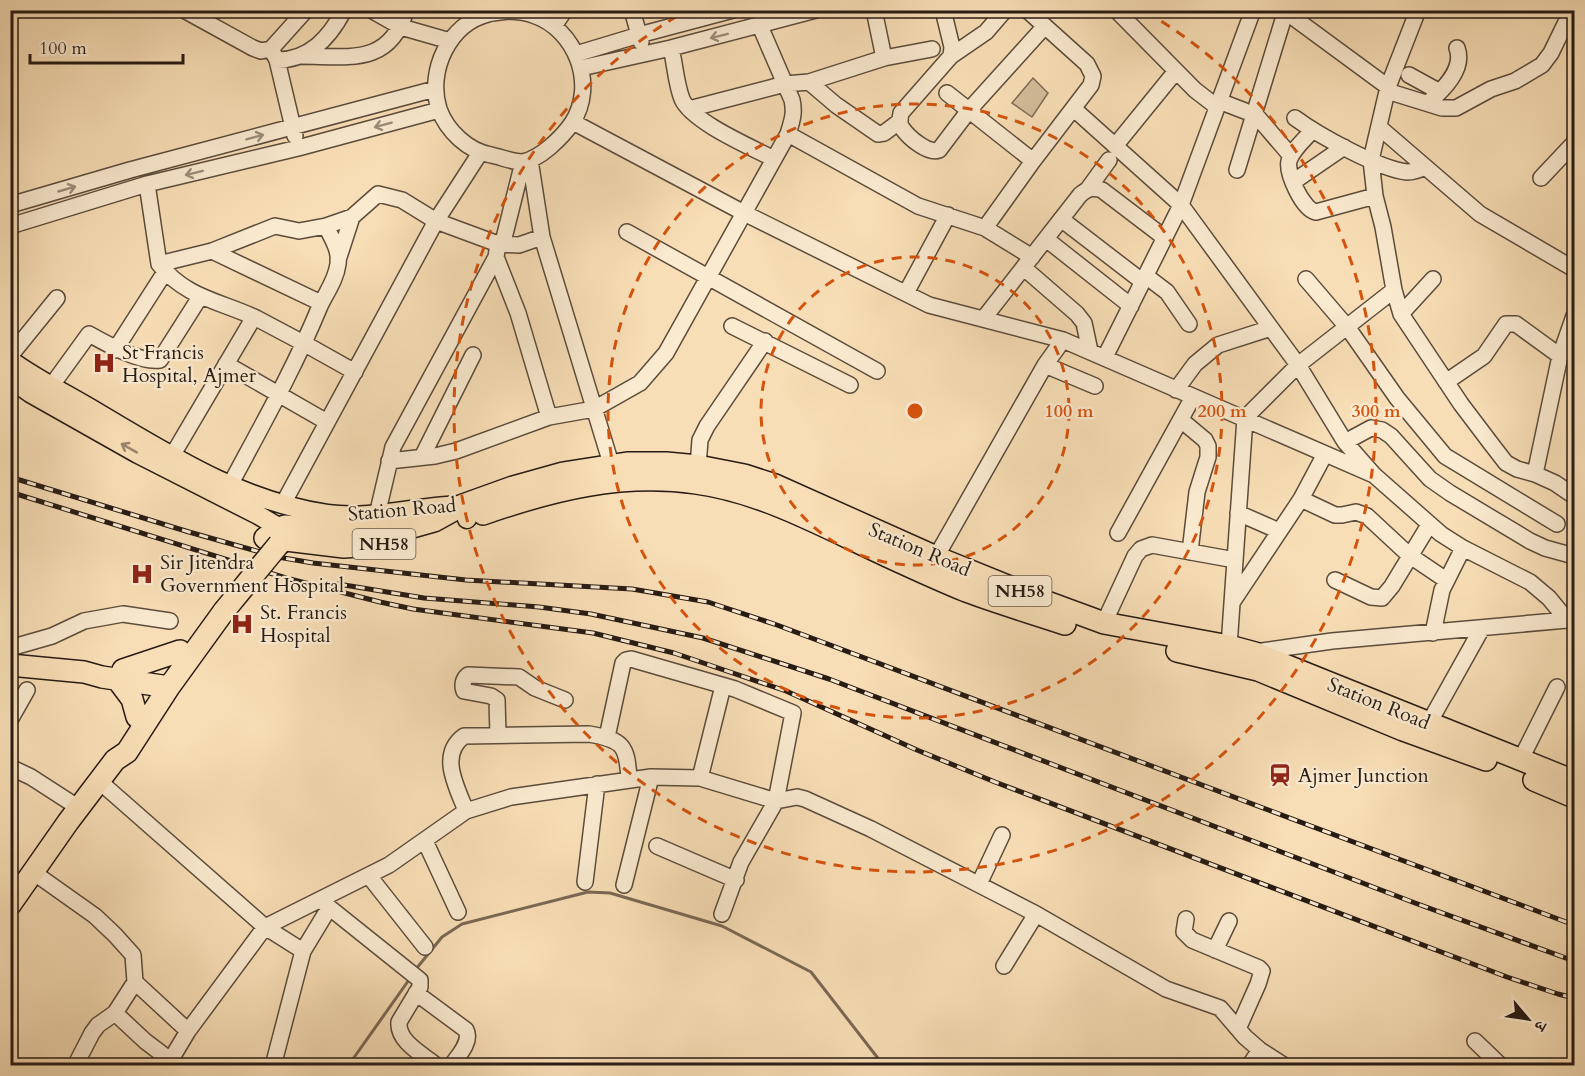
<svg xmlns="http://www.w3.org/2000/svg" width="1585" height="1076" font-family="Cardo,'Noto Serif Devanagari',serif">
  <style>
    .green { fill: #d4bd9a; stroke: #7e6c57; stroke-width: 1.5 }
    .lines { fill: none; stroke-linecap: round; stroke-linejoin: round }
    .stream { stroke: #7a6854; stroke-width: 3 }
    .minor-casing { stroke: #5b4c3c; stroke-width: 18 }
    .major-casing { stroke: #271b14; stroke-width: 21 }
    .highway-casing { stroke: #271b14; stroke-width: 24 }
    .minor { stroke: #faead0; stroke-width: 15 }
    .major { stroke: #f8deb6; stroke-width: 18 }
    .highway { stroke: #f8deb6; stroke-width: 21 }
    .rail-casing { stroke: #271b14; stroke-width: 5 }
    .rail { stroke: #faead0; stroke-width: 3; stroke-dasharray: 9; stroke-linecap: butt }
    .highway-bridge-casing { stroke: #271b14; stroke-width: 24; stroke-linecap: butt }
    .highway-bridge { stroke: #f8deb6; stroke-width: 21 }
    .oneway { stroke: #9b8d7b }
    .oneway2 { stroke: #9a866d }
    .ring { fill: none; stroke: #d5530d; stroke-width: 3; stroke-dasharray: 10 8 }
    .labels { text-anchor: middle; stroke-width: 4.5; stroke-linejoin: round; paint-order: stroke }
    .shield { fill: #faead0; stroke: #66594c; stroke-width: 1.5 }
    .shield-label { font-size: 18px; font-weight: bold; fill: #271b14 }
    .poi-label { font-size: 20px; fill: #271b14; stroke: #faead0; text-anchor: start }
    .street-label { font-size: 20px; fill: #271b14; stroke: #faead0 }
    .centre { fill: #d5530d; stroke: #faead0; stroke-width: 3 }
    .ring-label { font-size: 18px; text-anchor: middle; font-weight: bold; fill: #d5530d; stroke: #faead0; stroke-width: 4.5; stroke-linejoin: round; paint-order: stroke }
  </style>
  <rect width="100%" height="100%" fill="#f8deb6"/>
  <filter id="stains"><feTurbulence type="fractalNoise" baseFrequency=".00333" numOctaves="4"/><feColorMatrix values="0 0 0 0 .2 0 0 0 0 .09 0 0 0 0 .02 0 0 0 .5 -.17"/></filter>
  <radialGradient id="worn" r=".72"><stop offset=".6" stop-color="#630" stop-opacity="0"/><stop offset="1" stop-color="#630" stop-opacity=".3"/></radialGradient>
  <path class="green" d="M 1033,78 L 1048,93 L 1032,117 L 1012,103 Z"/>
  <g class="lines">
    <path class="stream" d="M 416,969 L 442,937 L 462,924 L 588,892 L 610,893 L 722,926 L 811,972 L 884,1066
      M 348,1066 L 411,977"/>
    <g class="minor-casing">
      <path id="minor" d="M 184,10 L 253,48 L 261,51 L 271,49 L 277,60 L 295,136
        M 371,10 L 401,27 L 450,41
        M 632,10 L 641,42
        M 943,10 L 952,47 L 951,56 L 901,113 C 900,118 899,124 902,128 C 909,138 928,154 939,150 L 970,109 L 1045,26
        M 1116,10 L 1195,90 L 1217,107
        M 1293,10 L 1290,15 L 1388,87
        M 1418,10 L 1388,87 L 1371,160 L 1375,196 L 1383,227 L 1394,290 L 1401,314 L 1461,404 L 1489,441 L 1506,463 L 1517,469 L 1535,474
        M 510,11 C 518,12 526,12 533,15 C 576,29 597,85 572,123 C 566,132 558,140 550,147 C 543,153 531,161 522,162 C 512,162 501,157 491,155 C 468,151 447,131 439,109 C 427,71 449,24 488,14 C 495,12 503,12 510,11 Z
        M 554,26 L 565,10
        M 671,48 C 675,64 676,84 682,99 C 692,122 751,147 774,159
        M 271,49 L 306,10
        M 576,54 L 639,35 L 733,10
        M 301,56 C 347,56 390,67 406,10
        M 951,56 L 986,32 L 1005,10
        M 884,58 L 932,49
        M 277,60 C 310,60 330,37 344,10
        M 581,68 L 671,48 L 816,10
        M 1409,75 L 1440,92
        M 809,82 L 836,105 L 878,134 L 884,133 L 900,121
        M 1387,91 L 1442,108 L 1456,108 L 1491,89 L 1515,81 L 1542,65 L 1551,53 L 1569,16
        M 947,93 L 1033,161
        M 1219,101 L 1245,111
        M 1428,103 C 1443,90 1465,69 1457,48
        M 689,109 L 785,84 L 809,82 L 884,58 L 874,10
        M 1074,109 L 1181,205 L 1298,365 L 1345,442 L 1374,475 L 1441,534 L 1463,548 L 1530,582 L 1549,598 L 1567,620
        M 1255,114 L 1291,156
        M 1295,118 C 1318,135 1379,169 1407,172 C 1414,172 1419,170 1425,167
        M 573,122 L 744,213 L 929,305 L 1063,340 L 1374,475
        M 1379,127 L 1480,214 L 1574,269
        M 1312,131 C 1305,139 1292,150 1289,161 C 1286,173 1303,210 1316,212 L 1375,196
        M 788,134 L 918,206 L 985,228 L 1032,257
        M 1115,146 L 1176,71
        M 530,160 L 542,237 L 609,457
        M 1237,170 L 1286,10
        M 1541,178 L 1574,143
        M 1293,182 L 1344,147
        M 147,184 L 159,264 C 186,298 220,301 256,318 C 289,335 322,353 355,372
        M 1088,189 L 1109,160
        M 10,205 L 130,170 L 435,89
        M 1061,219 L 1143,282
        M 10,226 L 147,184 L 298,148 L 439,110
        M 985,228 L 1033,161 L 1091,85 L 1093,76 L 1087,64 L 1027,10
        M 627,232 L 877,371
        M 1046,239 L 1131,306
        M 212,251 L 321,303
        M 496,257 L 518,313 L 549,417
        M 338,260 L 352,217
        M 159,264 L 212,251 L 275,226 L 299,231 L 326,226 L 352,217 L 378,194 L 402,200 L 436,221 L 498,244 L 519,245 L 542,237
        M 1024,268 L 1077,314 L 1084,323 L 1090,351
        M 1146,276 L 1167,292 L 1189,324
        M 1306,279 L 1348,328 L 1397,398 L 1445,456 L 1557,524
        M 906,293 L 948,215
        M 1401,314 L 1433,279
        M 1574,316 L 1560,356 L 1535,474 L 1555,483 L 1574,496
        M 984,318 L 1080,195 C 1088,188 1093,187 1102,190 L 1165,238
        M 732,326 L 850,385
        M 115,350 L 165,272
        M 10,356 L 57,298
        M 1105,357 L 1181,205 L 1253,10
        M 226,364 L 327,422
        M 1045,365 L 1095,386
        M 1446,382 L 1484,356 L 1506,324 L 1516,324 L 1560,356
        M 52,385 L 89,334 C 107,344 140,363 160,360 L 200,297
        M 1176,390 L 1195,364 L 1218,345 L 1271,328
        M 1181,420 L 1205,440 L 1208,446 L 1208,457 L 1197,492 L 1190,552
        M 1345,442 L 1371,428 L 1382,430 L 1391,436 L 1430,479 L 1450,493 L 1530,541 L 1545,548 L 1574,556
        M 172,456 L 254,317
        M 422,457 L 473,355
        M 389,461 L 435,456 L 456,451 L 549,417 L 594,409 L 640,383 L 666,353 L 788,134 C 792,121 795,113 792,100 L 760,26
        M 698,466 L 700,440 L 707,426 L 765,341
        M 229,487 C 261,427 294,369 320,306 C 326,293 336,280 338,264 C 340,250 332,239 326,226
        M 1301,499 L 1335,515 L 1342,515 L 1356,512 L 1367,516 L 1409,555 L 1446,580
        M 283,504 L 436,221 L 480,153
        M 1238,513 L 1279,531
        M 377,515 L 393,447 L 496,257 L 498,244 L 504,238 L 523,162
        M 1118,533 L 1193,397
        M 936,557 L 1045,365 L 1063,340
        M 1335,580 L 1371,597 L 1382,598 L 1392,586 L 1429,525
        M 1233,601 L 1301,499 L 1325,454
        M 1104,623 L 1135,556 L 1141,549 L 1152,545 L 1235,560
        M 1433,633 L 1442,590 L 1463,548
        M 1229,646 L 1245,418 L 1298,365 L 1394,290
        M 10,648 L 52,636 L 84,621 L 123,614 L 170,621
        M 1255,652 L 1332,641 L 1567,620 L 1574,623
        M 10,720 L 27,690
        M 1429,723 L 1482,628
        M 498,735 L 497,700 L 491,696 L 464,691 C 462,685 463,679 468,675 L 519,677 L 535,688 L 565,700
        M 607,737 L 623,663 L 626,660 L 631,659 L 735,689 L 793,713 L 776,801 L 741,862 L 722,914
        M 1521,759 L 1557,687
        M 10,767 L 31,777 L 79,808
        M 700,778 L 723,686
        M 99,781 L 265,927 L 303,951
        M 466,811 C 457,787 438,755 464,736 L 589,734 C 623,740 627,745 629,779
        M 425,841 L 458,912
        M 657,846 L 736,880
        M 33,872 L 95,916 L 115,935 L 133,955 L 135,982 L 115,1013 L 98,1025 L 92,1033 L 75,1066
        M 369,876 L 425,947
        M 585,882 L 597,784
        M 979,884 L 1002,835
        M 624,885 L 651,777
        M 320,900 L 420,980 L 420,987 L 399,1022 C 397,1042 424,1055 437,1066
        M 1186,919 L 1184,932 L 1192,940 L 1259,968 L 1262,971 L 1258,984 L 1238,1029
        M 1215,950 L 1229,921
        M 1004,966 L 1036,914
        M 135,982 L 188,1031
        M 416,993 L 466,1030 C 472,1042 458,1056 451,1066
        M 115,1013 L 145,1041 L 170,1060
        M 1475,1041 L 1501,1066
        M 167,1066 L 188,1031 L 265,927 L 389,865 L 466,811 L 511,797 L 651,777 L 700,778 L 776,801 L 797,797 L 805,799 L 871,829 L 1036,914 L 1166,989 L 1220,1008 L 1245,1037 L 1260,1050 L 1285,1066
        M 273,1066 L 303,951 L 329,908
        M 1249,1066 L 1260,1050"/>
    </g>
    <g class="major-casing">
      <path id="major" d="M 10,360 C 38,380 70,396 100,414 C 173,457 241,501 327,514 C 373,520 417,506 463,505 L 467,519
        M 10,379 L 30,393 L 138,454 L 258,515 L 280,528 L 285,538"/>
    </g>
    <g class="highway-casing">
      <path id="highway" d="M 483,514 C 552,490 622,472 696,483 C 763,492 826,528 887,556 C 913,568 939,580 966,591 C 998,603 1032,613 1065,624
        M 265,538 L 280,528 L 285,526 L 368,532 L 402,530 L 434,521 L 463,505 L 513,487 L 563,473 L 627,463 L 666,463 L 698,466 L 744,475 L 775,485 L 936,557 L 1047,602 L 1104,623 L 1229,646 L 1255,653 L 1574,781
        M 279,544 L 286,540 L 344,547 L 388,544
        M 1177,651 L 1258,670 L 1403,730 L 1486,760
        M 10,665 L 84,672 L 102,677 L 169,687
        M 123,670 L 180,651
        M 117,679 L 132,699 L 137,717
        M 1534,780 L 1574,797
        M 10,905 L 68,822 L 115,760 L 127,752 L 169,687 L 224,611"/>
    </g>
    <use href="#minor" class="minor"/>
    <use href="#major" class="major"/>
    <use href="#highway" class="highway"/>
    <g class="rail-casing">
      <path id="rail" d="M 10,477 L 189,532 L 278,557 L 313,563 L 466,580 L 632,589 L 708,602 L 777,625 L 1574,925
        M 10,492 L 286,578 L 380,602 L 413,609 L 593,633 L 674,653 L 786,691 L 917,750 L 995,782 L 1507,977 L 1558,994 L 1574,998
        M 338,584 L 424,598 L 539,607 L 591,614 L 703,638 L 829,679 L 1415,903 L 1574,961"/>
    </g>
    <use href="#rail" class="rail"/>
    <g class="highway-bridge-casing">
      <path id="highway-bridge" d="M 224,611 L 279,544"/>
    </g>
    <use href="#highway-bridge" class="highway-bridge"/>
  </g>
  <defs><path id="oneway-shaft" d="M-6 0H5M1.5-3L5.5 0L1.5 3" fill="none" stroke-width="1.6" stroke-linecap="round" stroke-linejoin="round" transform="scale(1.5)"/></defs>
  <g class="oneway">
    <use href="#oneway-shaft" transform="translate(719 36) rotate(166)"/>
    <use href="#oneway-shaft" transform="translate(383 125) rotate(165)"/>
    <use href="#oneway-shaft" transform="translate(255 137) rotate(-15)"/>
    <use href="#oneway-shaft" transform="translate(194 173) rotate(166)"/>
    <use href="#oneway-shaft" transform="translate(67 189) rotate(-16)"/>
  </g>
  <use class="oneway2" href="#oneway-shaft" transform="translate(129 448) rotate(-151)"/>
  <g class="ring">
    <circle cx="915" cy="411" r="154"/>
    <circle cx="915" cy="411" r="307"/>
    <path d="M1146 12A461 461 0 1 1 684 12"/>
  </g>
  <defs>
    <g id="hospital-bare" transform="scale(1.8)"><path d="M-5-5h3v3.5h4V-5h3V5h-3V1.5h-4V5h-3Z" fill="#8f2418" stroke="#faead0" stroke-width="2.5" paint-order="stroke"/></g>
    <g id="station-bare" transform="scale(1.8)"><path d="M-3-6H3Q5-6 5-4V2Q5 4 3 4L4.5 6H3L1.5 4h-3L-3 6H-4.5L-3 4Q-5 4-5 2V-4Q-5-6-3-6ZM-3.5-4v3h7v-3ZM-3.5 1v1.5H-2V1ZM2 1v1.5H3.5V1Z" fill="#8f2418" stroke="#faead0" stroke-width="2.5" paint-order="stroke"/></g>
  </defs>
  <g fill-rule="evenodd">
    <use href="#hospital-bare" x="104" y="363"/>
    <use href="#hospital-bare" x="142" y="574"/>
    <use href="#hospital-bare" x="242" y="624"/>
    <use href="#station-bare" x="1280" y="775"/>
  </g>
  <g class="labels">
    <g class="shield">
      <rect x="352.5" y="529" width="63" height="30" rx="4.5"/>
      <rect x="988.5" y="576" width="63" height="30" rx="4.5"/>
    </g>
    <g class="shield-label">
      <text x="384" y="550">NH58</text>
      <text x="1020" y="597">NH58</text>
    </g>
    <g class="poi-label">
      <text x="122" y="359">St Francis<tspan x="122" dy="23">Hospital, Ajmer</tspan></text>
      <text x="160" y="569">Sir Jitendra<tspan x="160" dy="23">Government Hospital</tspan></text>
      <text x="260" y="619">St. Francis<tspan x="260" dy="23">Hospital</tspan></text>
      <text x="1298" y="782">Ajmer Junction</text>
    </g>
    <g class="street-label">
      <text transform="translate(402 509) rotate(-5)" y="7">Station Road</text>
      <text transform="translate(920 549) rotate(23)" y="7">Station Road</text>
      <text transform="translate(1379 703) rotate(22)" y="7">Station Road</text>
    </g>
  </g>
  <circle cx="915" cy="411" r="9" class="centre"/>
  <g class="ring-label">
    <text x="1069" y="417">100 m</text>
    <text x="1222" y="417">200 m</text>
    <text x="1376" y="417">300 m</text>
  </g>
  <rect width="1585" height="1076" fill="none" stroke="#f8deb6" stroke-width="36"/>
  <rect x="12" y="12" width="1561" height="1052" fill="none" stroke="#271b14" stroke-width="3"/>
  <rect x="18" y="18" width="1549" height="1040" fill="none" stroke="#271b14" stroke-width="1.5"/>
  <g transform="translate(1528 1019) rotate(119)" stroke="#faead0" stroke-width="4.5" paint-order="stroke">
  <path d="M0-4.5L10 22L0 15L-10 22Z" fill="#271b14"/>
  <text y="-9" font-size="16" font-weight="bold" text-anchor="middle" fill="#271b14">उ</text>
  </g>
  <path d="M30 54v9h153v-9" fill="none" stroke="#271b14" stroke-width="3"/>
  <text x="39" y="54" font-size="18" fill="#271b14" stroke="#faead0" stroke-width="4.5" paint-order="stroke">100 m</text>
  <rect width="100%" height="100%" filter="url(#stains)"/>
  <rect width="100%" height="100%" fill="url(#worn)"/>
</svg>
